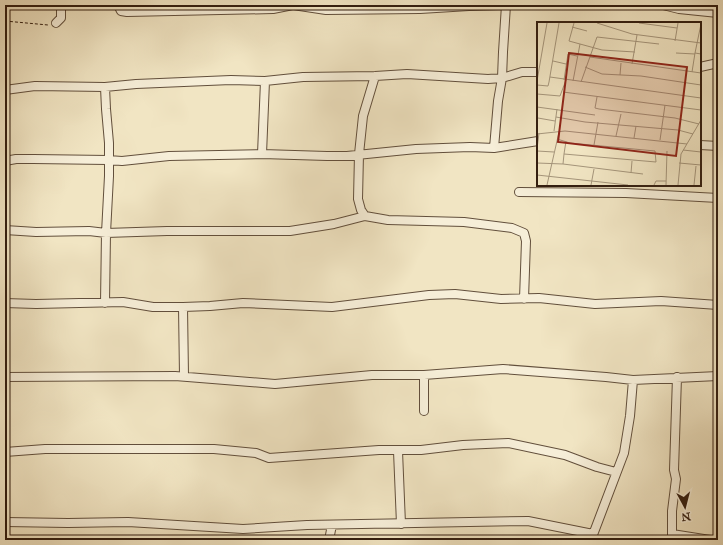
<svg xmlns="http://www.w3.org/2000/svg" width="723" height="545" font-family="'IM FELL Great Primer',serif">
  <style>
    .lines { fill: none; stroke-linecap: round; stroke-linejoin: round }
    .minor-casing { stroke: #624f3c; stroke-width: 10 }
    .path { stroke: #321d0f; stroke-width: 1; stroke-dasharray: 3 2; stroke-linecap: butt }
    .minor { stroke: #f6eed8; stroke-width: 8 }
    .inset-road { fill: none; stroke: #a5957b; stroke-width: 1 }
    .view { fill: #8f2418; fill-opacity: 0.15; stroke: #8f2418; stroke-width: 2 }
    .inset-edge { fill: none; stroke: #321d0f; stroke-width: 2 }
  </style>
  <rect width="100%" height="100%" fill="#f1e5c3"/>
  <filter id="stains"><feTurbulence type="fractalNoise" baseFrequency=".005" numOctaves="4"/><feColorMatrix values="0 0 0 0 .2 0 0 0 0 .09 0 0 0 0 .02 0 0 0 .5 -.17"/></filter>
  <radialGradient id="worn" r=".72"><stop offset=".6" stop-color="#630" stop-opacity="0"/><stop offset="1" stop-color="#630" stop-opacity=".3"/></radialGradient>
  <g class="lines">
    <g class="minor-casing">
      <path id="minor" d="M 118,5 L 121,11 L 127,12 L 273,9 L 293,5 L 326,10 L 420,9 L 469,6 L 508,5
        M 663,5 L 679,9 L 718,13
        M 56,23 L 61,18 L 61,5
        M 700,67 L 718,63
        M 5,90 L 35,86 L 105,87 L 136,84 L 231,80 L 265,81 L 303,77 L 375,76 L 407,74 L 488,79 L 502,78 L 522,72 L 538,72
        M 700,145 L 718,146
        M 494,148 L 498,101 L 502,78 L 503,52 L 506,5
        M 262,154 L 265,81
        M 5,161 L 16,159 L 33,159 L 108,160 L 122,161 L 169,156 L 262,154 L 327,156 L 347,156 L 416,149 L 470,147 L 494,148 L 538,141
        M 519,192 L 626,193 L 718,198
        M 365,216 L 361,210 L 358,199 L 359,154 L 363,116 L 375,76
        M 5,230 L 36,232 L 89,231 L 106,233 L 167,231 L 290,231 L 334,224 L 365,216 L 388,220 L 464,222 L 512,228 L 524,233 L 526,241 L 524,299
        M 5,303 L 36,304 L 123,302 L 153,307 L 183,307 L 210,306 L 243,303 L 332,307 L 429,295 L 455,294 L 501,299 L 539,298 L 595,304 L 661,301 L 718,305
        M 105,303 L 106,233 L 109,176 L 109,143 L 106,109 L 105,87
        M 183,307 L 184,376
        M 424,375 L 424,411
        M 5,377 L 175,376 L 275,384 L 372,375 L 424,375 L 503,369 L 606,377 L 633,380 L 718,376
        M 398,451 L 401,524
        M 5,452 L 45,449 L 214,449 L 256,453 L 269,458 L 379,450 L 421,450 L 463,445 L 508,443 L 565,455 L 597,467 L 616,472
        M 5,522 L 68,523 L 128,522 L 243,529 L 307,525 L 528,521 L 593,534
        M 672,534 L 710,540
        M 329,540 L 332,525
        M 591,540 L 624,453 L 630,416 L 633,380
        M 672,540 L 672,511 L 676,479 L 674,470 L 677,377"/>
    </g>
    <path class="path" d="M 5,21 L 48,25"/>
    <use href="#minor" class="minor"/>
  </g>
  <g transform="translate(537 22)">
    <rect width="164" height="164" fill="#f1e5c3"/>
    <path class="inset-road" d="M 37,1 L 32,19 L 65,28 L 98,30M 60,1 L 95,12 L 164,21M 102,1 L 140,6M 164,2 L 158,31 L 164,32M 35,5 L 50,9M 138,19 L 141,1M 139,31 L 158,32M 53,35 L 164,51M 16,39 L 29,42M 95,42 L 100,13M 48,45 L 65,52 L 104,54 L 164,63M 155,50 L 158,31M 83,53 L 84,41M 13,55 L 164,76M 27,58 L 31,32 L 40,34M 0,59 L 10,1M 36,59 L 43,22M 44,60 L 60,15 L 122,22M 0,63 L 11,64 L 12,60 L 22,1M 26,70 L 164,88M 0,72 L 23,74 L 29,58M 60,75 L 58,86 L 62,87 L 138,96 L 162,102M 0,85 L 58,93M 19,95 L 48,100 L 141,108 L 156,112M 1,96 L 18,99M 17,109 L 20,87M 0,112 L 28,109 L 150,122M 79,114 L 84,92M 97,116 L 99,104M 123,118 L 128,83M 57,123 L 61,100M 0,127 L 2,111M 146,128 L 164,130M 0,129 L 17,130M 27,132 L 29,119M 0,141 L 26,142 L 27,132 L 119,140 L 118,129 L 33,121 L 20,117M 142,141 L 164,143M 26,142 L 106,152M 94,151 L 95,139M 0,153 L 91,163M 10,163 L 22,110M 54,163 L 57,147M 117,163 L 119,159 L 129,159M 129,163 L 130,129M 141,163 L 144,132 L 164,98M 157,163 L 159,144"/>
    <path class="view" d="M 32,31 L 150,45 L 139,134 L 21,120 Z"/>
    <rect width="164" height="164" class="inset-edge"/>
  </g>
  <rect width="723" height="545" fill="none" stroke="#f1e5c3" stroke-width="20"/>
  <rect x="6" y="6" width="711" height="533" fill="none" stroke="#321d0f" stroke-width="2"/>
  <rect x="10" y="10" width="703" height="525" fill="none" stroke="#321d0f"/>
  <g transform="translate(685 507) rotate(173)" stroke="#f6eed8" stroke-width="3" paint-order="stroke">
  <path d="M0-3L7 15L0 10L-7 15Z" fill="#321d0f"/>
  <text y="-6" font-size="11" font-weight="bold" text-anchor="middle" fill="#321d0f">N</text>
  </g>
  <rect width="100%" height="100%" filter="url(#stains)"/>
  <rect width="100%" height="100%" fill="url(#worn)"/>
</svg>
